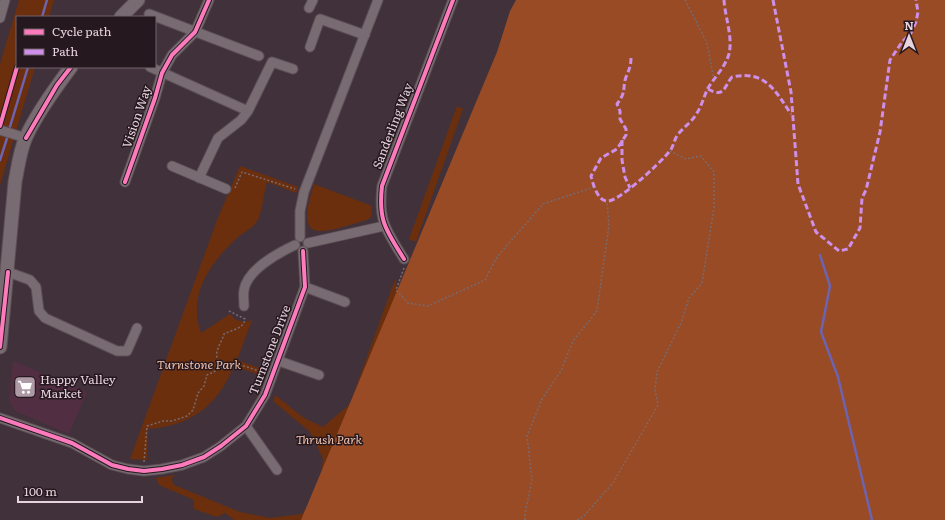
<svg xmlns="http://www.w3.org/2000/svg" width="945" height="520" font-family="Literata,serif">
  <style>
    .built { fill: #512e42 }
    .green { fill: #6b2f0e }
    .forest { fill: #984b24 }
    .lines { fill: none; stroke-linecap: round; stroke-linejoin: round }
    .stream { stroke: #6c63b1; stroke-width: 2.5 }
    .minor-casing { stroke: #5d4f56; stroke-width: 11 }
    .secondary-casing { stroke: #5d4f56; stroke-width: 15 }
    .path { stroke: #776a71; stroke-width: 1.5; stroke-dasharray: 2 2; stroke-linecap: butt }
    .minor { stroke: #786c72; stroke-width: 9 }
    .secondary { stroke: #786c72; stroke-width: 13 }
    .quiet { stroke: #ce8fe9; stroke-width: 3; stroke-dasharray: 6 3; stroke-linecap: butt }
    .cycleway-casing { stroke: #26181f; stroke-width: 6 }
    .cycleway { stroke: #fd7abc; stroke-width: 4 }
    .labels { text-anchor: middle; stroke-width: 3; stroke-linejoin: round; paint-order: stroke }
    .street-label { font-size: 12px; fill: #e7d3dd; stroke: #26181f }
    .park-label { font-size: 12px; font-style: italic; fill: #f2c2ac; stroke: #26181f }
    .poi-label { font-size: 12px; fill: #e7d3dd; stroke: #26181f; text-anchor: start }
  </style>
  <rect width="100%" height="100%" fill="#41313a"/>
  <path class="built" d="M 13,361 L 87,392 L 69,434 L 15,411 L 9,401 Z"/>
  <path class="green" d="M 19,0 L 54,0 L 49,17 L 17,17 L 17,67 L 35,67 L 0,185 L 0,64 Z
    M 457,106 L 463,109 L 416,242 L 409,239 Z
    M 240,166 L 298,187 L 296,193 L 267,182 C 263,194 263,213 256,223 C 251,229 242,233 236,239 C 210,263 187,295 201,333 L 230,314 C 236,322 243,323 252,320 L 237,360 L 265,370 L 262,376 L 234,366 C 217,406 191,426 148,429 L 147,460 L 130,459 L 217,220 Z
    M 314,184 L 372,206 L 371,217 L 367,220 C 323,232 293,248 314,184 Z
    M 395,279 L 398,292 L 316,520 L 234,520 L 225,513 L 217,517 L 194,509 L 194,500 L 159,485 L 156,478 L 175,475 L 171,479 L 174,485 L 240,512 L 270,518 L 302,514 L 320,487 L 323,459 L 310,432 L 273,401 L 275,395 L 304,418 L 323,427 L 350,404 Z"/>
  <path class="forest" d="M 516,0 L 945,0 L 945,520 L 301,520 L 497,52 L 510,11 Z"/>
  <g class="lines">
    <path class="stream" d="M 42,17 L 47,0
      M 9,130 L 28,67
      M 0,160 L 8,135
      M 820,255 L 830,286 L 821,332 L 838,377 L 872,520"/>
    <g class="minor-casing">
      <path id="minor" d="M 309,8 L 313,0
        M 149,14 L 259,56
        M 0,18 L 5,0
        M 310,47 L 320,19 L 365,35
        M 150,67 L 248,111
        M 0,130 L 26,138
        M 172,166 L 226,189
        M 199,178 L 218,138 L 241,120 L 248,111 L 272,62 L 293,69
        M 125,182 L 155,98 L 162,73 L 172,55 L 195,32 L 209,0
        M 300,237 L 300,211 L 304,192 L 378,0
        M 308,243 L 384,226
        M 404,259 C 386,230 378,221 382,186 L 453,0
        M 8,272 L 30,280 L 36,287 L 39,311 L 45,318 L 117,351 L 127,351 L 137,328
        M 305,287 L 345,302
        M 244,306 C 244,301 243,295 244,290 C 247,270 278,253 295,245
        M 279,361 L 319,375
        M 0,418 L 72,443 L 112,465 L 128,469 L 144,471 L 162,469 L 182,465 L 204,457 L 221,446 L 246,426 L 265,395 L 305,287 L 303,251
        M 246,426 L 277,470"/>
    </g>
    <g class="secondary-casing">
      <path id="secondary" d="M 121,17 L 138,0
        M 0,347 L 15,182 C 18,167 20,150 26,137 C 36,115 56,87 71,67"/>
    </g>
    <path class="path" d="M 685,0 L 707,43 L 714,80
      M 235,188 L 242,172 L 295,189
      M 404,268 L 396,290 L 408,303 L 428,306 L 485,280 L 497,257 L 543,204 L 594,187
      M 229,311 L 245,319 C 244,329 231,330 224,334 C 221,345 211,354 221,364 L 241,365 L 265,373
      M 144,462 L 147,426 L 163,421 L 172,421 L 187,416 L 193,410 L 198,393 L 204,386 L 207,375 L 220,369 L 223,364
      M 525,520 L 525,514 L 532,480 L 527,436 L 542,399 L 561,371 L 573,341 L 597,311 L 609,225 L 607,202
      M 577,520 L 583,517 L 613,483 L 658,405 L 655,390 L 657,372 L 681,323 L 689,298 L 702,283 L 714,208 L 714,172 L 701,156 L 686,159 L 670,151"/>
    <use href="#minor" class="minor"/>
    <use href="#secondary" class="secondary"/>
    <path class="quiet" d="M 773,0 L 791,92 L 798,184 L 816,232 L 839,251 L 848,249 L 860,228 L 862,198 L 866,190 L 880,132 L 890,60 L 902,42 L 911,33 L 916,22 L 918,12 L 916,0
      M 631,58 C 631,66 629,70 626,77 C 622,89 627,91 617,104 L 620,111 L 620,119 L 626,129 L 626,135 L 617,149 L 601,158 L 591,176 C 593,184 597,199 606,201 C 617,204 661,162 669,152 C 674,147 674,138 679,133 C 685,126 692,122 697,113 C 702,105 704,96 708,88 C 715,77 725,67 729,54 C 733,37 725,17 724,0
      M 708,89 C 725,99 724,86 732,77 C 765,70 775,90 791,114
      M 622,140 L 622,160 L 625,177 L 630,188"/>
    <g class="cycleway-casing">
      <path id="cycleway" d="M 0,126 L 17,67
        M 26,138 L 57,85 L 71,67
        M 125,182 L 155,98 L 162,73 L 172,55 L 195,32 L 209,0
        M 404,259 C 386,230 378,221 382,186 L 453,0
        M 0,347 L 8,272
        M 0,418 L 72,443 L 112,465 L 128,469 L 144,471 L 162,469 L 182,465 L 204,457 L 221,446 L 246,426 L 265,395 L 305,287 L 303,251"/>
    </g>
    <use href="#cycleway" class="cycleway"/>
  </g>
  <defs>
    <g id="supermarket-square" transform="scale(1.15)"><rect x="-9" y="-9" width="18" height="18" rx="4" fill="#ad9aa4" stroke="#26181f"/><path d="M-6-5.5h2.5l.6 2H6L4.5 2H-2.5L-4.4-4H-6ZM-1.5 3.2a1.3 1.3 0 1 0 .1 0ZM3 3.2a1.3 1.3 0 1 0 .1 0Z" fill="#fff"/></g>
  </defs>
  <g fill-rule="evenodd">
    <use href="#supermarket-square" x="25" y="387"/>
  </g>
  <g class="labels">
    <g class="street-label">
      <text transform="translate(137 117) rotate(-71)" y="4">Vision Way</text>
      <text transform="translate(393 126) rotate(-69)" y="4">Sanderling Way</text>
      <text transform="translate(270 350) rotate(-69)" y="4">Turnstone Drive</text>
    </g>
    <g class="park-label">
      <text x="199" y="369">Turnstone Park</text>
      <text x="329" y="444">Thrush Park</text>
    </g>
    <g class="poi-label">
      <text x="40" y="384">Happy Valley<tspan x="40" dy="14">Market</tspan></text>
    </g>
  </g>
  <rect x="16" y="16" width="140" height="52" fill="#26181f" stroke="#73636b"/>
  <rect x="24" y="29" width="20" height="6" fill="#fd7abc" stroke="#73636b"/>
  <text x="52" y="36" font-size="12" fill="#e7d3dd">Cycle path</text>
  <rect x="24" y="49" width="20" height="6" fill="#ce8fe9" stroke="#73636b"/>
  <text x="52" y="56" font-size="12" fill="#e7d3dd">Path</text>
  <g transform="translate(909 36)" stroke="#26181f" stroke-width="3" paint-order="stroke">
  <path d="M0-3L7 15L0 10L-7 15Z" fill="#e7d3dd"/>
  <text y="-6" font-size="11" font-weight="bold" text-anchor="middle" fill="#e7d3dd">N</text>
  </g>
  <path d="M18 496v6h124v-6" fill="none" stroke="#e7d3dd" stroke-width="2"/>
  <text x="24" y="496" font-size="12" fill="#e7d3dd" stroke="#26181f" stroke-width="3" paint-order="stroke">100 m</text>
</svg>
